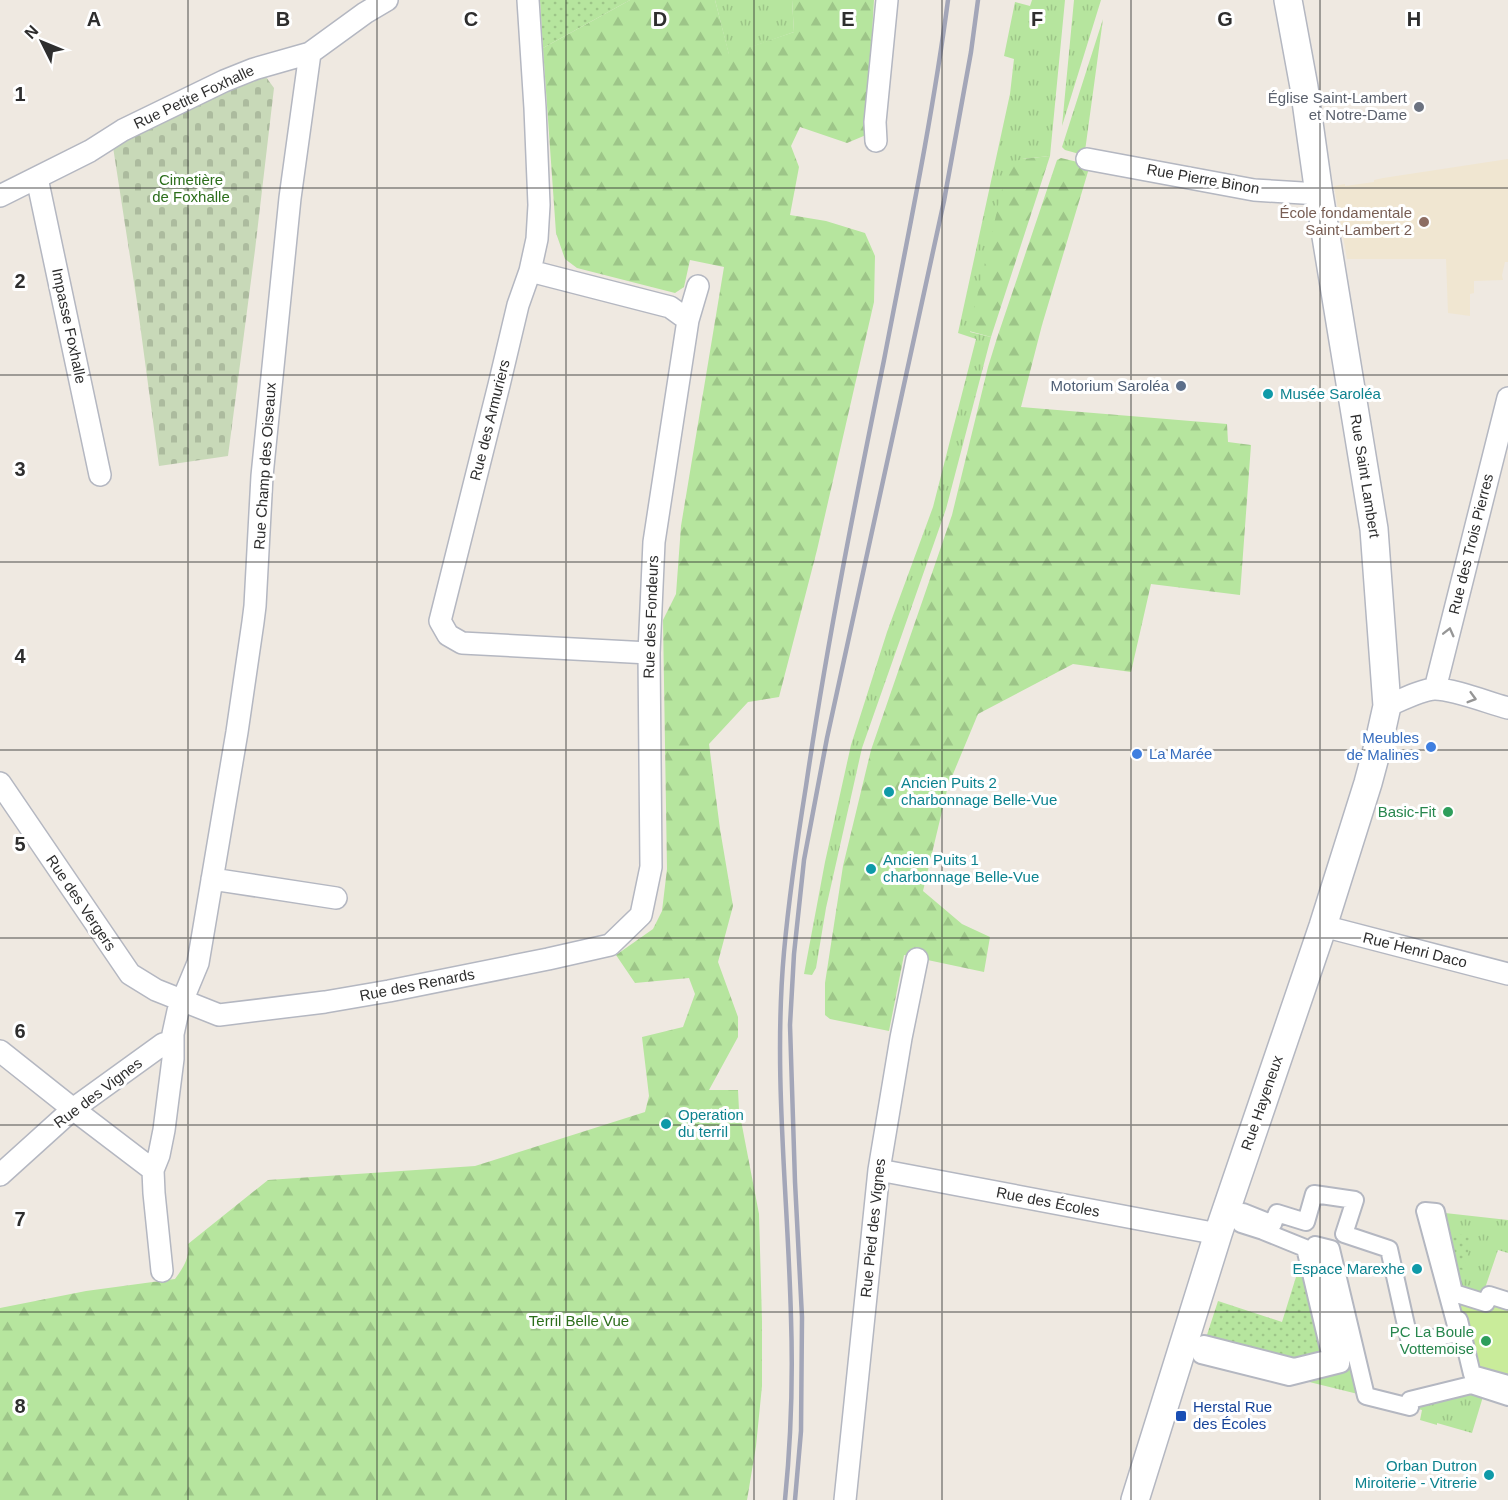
<svg xmlns="http://www.w3.org/2000/svg" width="1508" height="1500" font-family="Helvetica,sans-serif">
  <style>
    .education { fill: #f0e6d1 }
    .grass { fill: url(#grass-tufts) }
    .forest { fill: url(#forest-firs) }
    .cemetery { fill: url(#cemetery-stones) }
    .park { fill: url(#park-dots) }
    .pitch { fill: #c9ec9a }
    .lines { fill: none; stroke-linecap: round; stroke-linejoin: round }
    .pedestrian-casing { stroke: #b4b7c1; stroke-width: 20 }
    .minor-casing { stroke: #b4b7c1; stroke-width: 24 }
    .tertiary-casing { stroke: #b4b7c1; stroke-width: 30 }
    .pedestrian { stroke: #fff; stroke-width: 16 }
    .minor { stroke: #fff; stroke-width: 21 }
    .tertiary { stroke: #fff; stroke-width: 27 }
    .rail { stroke: #a3a6b8; stroke-width: 4.5 }
    .oneway { stroke: #969696 }
    .grid { fill: none; stroke: #2e2e2e; stroke-width: 1.5; stroke-opacity: 0.55 }
    .worship-dot { fill: #6b7280; stroke: #fff; stroke-width: 2 }
    .education-dot { fill: #8d6e63; stroke: #fff; stroke-width: 2 }
    .service-dot { fill: #5c6f8a; stroke: #fff; stroke-width: 2 }
    .culture-dot { fill: #0f9aa8; stroke: #fff; stroke-width: 2 }
    .shop-dot { fill: #3f7fe0; stroke: #fff; stroke-width: 2 }
    .leisure-dot { fill: #2e9e5b; stroke: #fff; stroke-width: 2 }
    .transit-dot { fill: #1a4fb4; stroke: #fff; stroke-width: 2 }
    .labels { text-anchor: middle; stroke-width: 6; stroke-linejoin: round; paint-order: stroke }
    .street-label { font-size: 15px; fill: #2e2e2e; stroke: #fff }
    .worship-label { font-size: 15px; fill: #5b616d; stroke: #fff; text-anchor: end }
    .park-label { font-size: 15px; fill: #2c6e1b; stroke: #fff }
    .education-label { font-size: 15px; fill: #785e54; stroke: #fff; text-anchor: end }
    .service-label { font-size: 15px; fill: #4e5e75; stroke: #fff; text-anchor: end }
    .culture-label { font-size: 15px; fill: #0d838f; stroke: #fff; text-anchor: start }
    .shop-label { font-size: 15px; fill: #366cbe; stroke: #fff; text-anchor: end }
    .leisure-label { font-size: 15px; fill: #27864d; stroke: #fff; text-anchor: end }
    .transit-label { font-size: 15px; fill: #164399; stroke: #fff; text-anchor: start }
    .grid-label { font-size: 20px; text-anchor: middle; font-weight: bold; fill: #2e2e2e; stroke: #fff; stroke-width: 6; stroke-linejoin: round; paint-order: stroke }
  </style>
  <defs>
    <pattern id="grass-tufts" width="24" height="20" patternUnits="userSpaceOnUse" patternTransform="scale(1.5)"><rect width="24" height="20" fill="#b6e59e"/><path d="M3 7l-1-3M5 7V3M7 7l1-3M15 17l-1-3M17 17v-4M19 17l1-3" fill="none" stroke="#9dc588"/></pattern>
    <pattern id="forest-firs" width="22" height="20" patternUnits="userSpaceOnUse" patternTransform="scale(1.5)"><rect width="22" height="20" fill="#b6e59e"/><path d="M5 1l3.5 6h-7zM16 11l3.5 6h-7z" fill="#9dc588"/></pattern>
    <pattern id="cemetery-stones" width="16" height="16" patternUnits="userSpaceOnUse" patternTransform="scale(1.5)"><rect width="16" height="16" fill="#c8d9b8"/><path d="M2 7V4a2 2 0 0 1 4 0v3zM10 15v-3a2 2 0 0 1 4 0v3z" fill="#acbb9e"/></pattern>
    <pattern id="park-dots" width="8" height="8" patternUnits="userSpaceOnUse" patternTransform="scale(1.5)"><rect width="8" height="8" fill="#b6e59e"/><path d="M2 2h.1M6 6h.1" fill="none" stroke="#9dc588" stroke-width="1.8" stroke-linecap="round"/></pattern>
  </defs>
  <rect width="100%" height="100%" fill="#efe9e1"/>
  <path class="education" d="M 1508,159 L 1508,262 L 1505,262 L 1502,275 L 1503,280 L 1474,281 L 1474,293 L 1470,294 L 1470,316 L 1448,313 L 1446,259 L 1347,259 L 1334,186 L 1345,184 L 1345,186 L 1374,182 L 1374,180 L 1383,178 Z"/>
  <path class="grass" d="M 715,0 L 792,0 L 794,32 L 729,55 Z
    M 1032,0 L 1065,0 L 1050,156 L 1022,159 L 970,332 L 991,337 L 946,509 L 862,748 L 826,908 L 816,968 L 812,975 L 804,974 L 825,862 L 851,745 L 887,632 L 933,507 L 976,339 L 958,333 L 1010,94 L 1014,59 L 1004,56 L 1015,2 L 1030,6 Z
    M 1074,0 L 1101,0 L 1062,126 Z
    M 1103,19 L 1085,151 L 1083,155 L 1065,150 L 1062,147 Z
    M 1436,1212 L 1508,1220 L 1508,1253 L 1498,1250 L 1483,1294 L 1454,1293 Z
    M 1359,1366 L 1366,1396 L 1289,1377 L 1343,1371 Z
    M 1485,1390 L 1472,1433 L 1437,1423 L 1437,1425 L 1420,1420 L 1422,1410 L 1410,1407 Z"/>
  <path class="forest" d="M 630,0 L 715,0 L 729,54 L 794,32 L 792,0 L 874,0 L 866,135 L 847,143 L 800,127 L 791,146 L 799,167 L 790,215 L 826,221 L 865,233 L 875,256 L 874,302 L 817,550 L 779,697 L 748,702 L 709,744 L 720,829 L 733,906 L 718,962 L 738,1017 L 738,1037 L 709,1090 L 738,1090 L 739,1110 L 759,1214 L 762,1321 L 762,1386 L 756,1446 L 747,1500 L 0,1500 L 0,1308 L 86,1291 L 175,1279 C 183,1268 190,1258 188,1244 L 268,1180 L 475,1166 L 645,1112 L 649,1096 L 642,1037 L 683,1027 L 695,994 L 689,978 L 635,983 L 616,955 L 653,929 L 662,911 L 667,869 L 663,620 L 676,594 L 681,526 L 724,267 L 690,260 L 684,287 L 675,293 L 577,268 L 565,259 L 556,233 L 543,48 Z
    M 1050,156 L 991,337 L 969,331 L 1008,164 L 1022,159 Z
    M 1061,158 L 1090,165 L 1042,325 L 1021,407 L 1227,424 L 1228,442 L 1251,445 L 1240,595 L 1151,584 L 1131,672 L 1073,664 L 978,714 L 948,786 L 923,891 L 962,924 L 990,937 L 984,972 L 904,955 L 889,1031 L 830,1019 L 825,1015 L 825,983 L 843,866 L 871,750 L 952,515 L 988,367 L 997,338 L 1057,160 Z"/>
  <path class="cemetery" d="M 263,73 L 274,88 L 255,250 L 228,456 L 159,466 L 137,302 L 113,147 Z"/>
  <path class="park" d="M 540,0 L 630,0 L 543,48 Z
    M 1439,1227 L 1472,1238 L 1463,1270 L 1448,1267 Z
    M 1305,1248 L 1331,1358 L 1294,1367 L 1204,1344 L 1218,1301 L 1282,1322 Z"/>
  <path class="pitch" d="M 1454,1298 L 1492,1304 L 1508,1309 L 1508,1384 L 1473,1374 Z"/>
  <g class="lines">
    <g class="pedestrian-casing">
      <path id="pedestrian" d="M 1508,1301 L 1489,1295 L 1486,1303 L 1454,1293 L 1436,1212 L 1425,1211 L 1458,1333 L 1410,1343 L 1389,1249 L 1344,1234 L 1355,1200 L 1314,1194 L 1306,1222 L 1277,1213 L 1273,1224 L 1243,1212 L 1241,1224 L 1263,1231 L 1305,1248 L 1331,1358 L 1294,1367 L 1204,1344 L 1201,1355 L 1289,1377 L 1341,1364 L 1342,1354 L 1315,1245 L 1331,1249 L 1366,1396 L 1410,1407 L 1410,1400 L 1471,1385 L 1508,1397
        M 1459,1320 L 1472,1374 L 1508,1384"/>
    </g>
    <g class="minor-casing">
      <path id="minor" d="M 528,0 L 535,108 L 539,205 L 537,239 L 530,271 L 518,305 L 499,385 L 440,621 L 448,635 L 462,643 L 649,653
        M 876,141 L 875,122 L 887,0
        M 1087,159 L 1254,190 L 1319,194
        M 37,178 L 100,475
        M 0,196 L 90,151 L 123,130 L 224,81 L 254,69 L 310,53 L 365,13 L 387,0
        M 688,320 L 698,286
        M 1435,689 L 1508,398
        M 1387,706 C 1399,701 1423,689 1435,689 C 1454,689 1489,703 1508,708
        M 0,783 L 130,974 L 156,990 L 219,1015 L 325,1002 L 389,991 L 548,959 L 610,945 L 641,915 L 651,867 L 649,653 L 654,542 L 688,320 L 670,307 L 530,271
        M 212,879 L 336,898
        M 1323,926 L 1508,974
        M 0,1051 L 73,1109 L 153,1170
        M 879,1170 L 1218,1234
        M 0,1175 L 73,1109 L 163,1044 L 173,1041
        M 162,1271 L 154,1193 L 153,1170 L 159,1155 L 164,1130 L 173,1059 L 173,1034 L 178,1011 L 198,963 L 237,732 L 253,622 L 255,606 L 262,476 L 290,198 L 310,53
        M 845,1500 L 879,1170 L 901,1038 L 917,959"/>
    </g>
    <g class="tertiary-casing">
      <path id="tertiary" d="M 1135,1500 L 1218,1234 L 1323,926 L 1368,783 L 1379,742 L 1387,706 L 1374,529 L 1319,194 L 1304,87 L 1288,0"/>
    </g>
    <use href="#pedestrian" class="pedestrian"/>
    <use href="#minor" class="minor"/>
    <use href="#tertiary" class="tertiary"/>
    <path class="rail" d="M 785,1500 C 791,1440 793,1378 791,1318 C 788,1196 773,1074 784,952 C 789,897 797,842 806,786 C 827,643 855,502 884,360 C 907,240 932,121 948,0
      M 795,1500 L 801,1431 L 802,1317 L 795,1182 L 790,1025 L 794,954 L 804,860 L 827,738 L 944,201 L 971,52 L 978,0"/>
  </g>
  <defs><path id="oneway-chevron" d="M-2-3.5L2.5 0L-2 3.5" fill="none" stroke-width="1.6" stroke-linecap="round" stroke-linejoin="round" transform="scale(1.5)"/></defs>
  <g class="oneway">
    <use href="#oneway-chevron" transform="translate(1449 632) rotate(-76)"/>
    <use href="#oneway-chevron" transform="translate(1472 698) rotate(16)"/>
  </g>
  <path class="grid" d="M 188,0 L 188,1500M 377,0 L 377,1500M 566,0 L 566,1500M 754,0 L 754,1500M 942,0 L 942,1500M 1131,0 L 1131,1500M 1320,0 L 1320,1500M 0,188 L 1508,188M 0,375 L 1508,375M 0,562 L 1508,562M 0,750 L 1508,750M 0,938 L 1508,938M 0,1125 L 1508,1125M 0,1312 L 1508,1312"/>
  <circle class="worship-dot" cx="1419" cy="107" r="6"/>
  <circle class="education-dot" cx="1424" cy="222" r="6"/>
  <circle class="service-dot" cx="1181" cy="386" r="6"/>
  <g class="culture-dot">
    <circle cx="1268" cy="394" r="6"/>
    <circle cx="889" cy="792" r="6"/>
    <circle cx="871" cy="869" r="6"/>
    <circle cx="666" cy="1124" r="6"/>
    <circle cx="1417" cy="1269" r="6"/>
    <circle cx="1489" cy="1475" r="6"/>
  </g>
  <g class="shop-dot">
    <circle cx="1431" cy="747" r="6"/>
    <circle cx="1137" cy="754" r="6"/>
  </g>
  <g class="leisure-dot">
    <circle cx="1448" cy="812" r="6"/>
    <circle cx="1486" cy="1341" r="6"/>
  </g>
  <rect class="transit-dot" x="1175" y="1410" width="12" height="12" rx="3"/>
  <g class="labels">
    <g class="street-label">
      <text transform="translate(194 97) rotate(-25)" y="5">Rue Petite Foxhalle</text>
      <text transform="translate(1203 179) rotate(10)" y="5">Rue Pierre Binon</text>
      <text transform="translate(69 326) rotate(78)" y="5">Impasse Foxhalle</text>
      <text transform="translate(490 420) rotate(-76)" y="5">Rue des Armuriers</text>
      <text transform="translate(265 466) rotate(-86)" y="5">Rue Champ des Oiseaux</text>
      <text transform="translate(1365 476) rotate(81)" y="5">Rue Saint Lambert</text>
      <text transform="translate(1471 544) rotate(-76)" y="5">Rue des Trois Pierres</text>
      <text transform="translate(651 617) rotate(-88)" y="5">Rue des Fondeurs</text>
      <text transform="translate(81 903) rotate(56)" y="5">Rue des Vergers</text>
      <text transform="translate(1415 950) rotate(14)" y="5">Rue Henri Daco</text>
      <text transform="translate(417 985) rotate(-11)" y="5">Rue des Renards</text>
      <text transform="translate(98 1093) rotate(-37)" y="5">Rue des Vignes</text>
      <text transform="translate(1262 1103) rotate(-71)" y="5">Rue Hayeneux</text>
      <text transform="translate(1048 1202) rotate(11)" y="5">Rue des Écoles</text>
      <text transform="translate(873 1228) rotate(-84)" y="5">Rue Pied des Vignes</text>
    </g>
    <g class="worship-label">
      <text x="1407" y="103">Église Saint-Lambert<tspan x="1407" dy="17">et Notre-Dame</tspan></text>
    </g>
    <g class="park-label">
      <text x="191" y="185">Cimetière<tspan x="191" dy="17">de Foxhalle</tspan></text>
      <text x="579" y="1326">Terril Belle Vue</text>
    </g>
    <g class="education-label">
      <text x="1412" y="218">École fondamentale<tspan x="1412" dy="17">Saint-Lambert 2</tspan></text>
    </g>
    <g class="service-label">
      <text x="1169" y="391">Motorium Saroléa</text>
    </g>
    <g class="culture-label">
      <text x="1280" y="399">Musée Saroléa</text>
      <text x="901" y="788">Ancien Puits 2<tspan x="901" dy="17">charbonnage Belle-Vue</tspan></text>
      <text x="883" y="865">Ancien Puits 1<tspan x="883" dy="17">charbonnage Belle-Vue</tspan></text>
      <text x="678" y="1120">Operation<tspan x="678" dy="17">du terril</tspan></text>
      <text x="1405" y="1274" text-anchor="end">Espace Marexhe</text>
      <text x="1477" y="1471" text-anchor="end">Orban Dutron<tspan x="1477" dy="17">Miroiterie - Vitrerie</tspan></text>
    </g>
    <g class="shop-label">
      <text x="1419" y="743">Meubles<tspan x="1419" dy="17">de Malines</tspan></text>
      <text x="1149" y="759" text-anchor="start">La Marée</text>
    </g>
    <g class="leisure-label">
      <text x="1436" y="817">Basic-Fit</text>
      <text x="1474" y="1337">PC La Boule<tspan x="1474" dy="17">Vottemoise</tspan></text>
    </g>
    <g class="transit-label">
      <text x="1193" y="1412">Herstal Rue<tspan x="1193" dy="17">des Écoles</tspan></text>
    </g>
  </g>
  <g class="grid-label">
    <text x="94" y="26">A</text>
    <text x="283" y="26">B</text>
    <text x="471" y="26">C</text>
    <text x="660" y="26">D</text>
    <text x="848" y="26">E</text>
    <text x="1037" y="26">F</text>
    <text x="1225" y="26">G</text>
    <text x="1414" y="26">H</text>
    <text x="20" y="101">1</text>
    <text x="20" y="288">2</text>
    <text x="20" y="476">3</text>
    <text x="20" y="663">4</text>
    <text x="20" y="851">5</text>
    <text x="20" y="1038">6</text>
    <text x="20" y="1226">7</text>
    <text x="20" y="1413">8</text>
  </g>
  <g transform="translate(42 42) rotate(313)" stroke="#ffffff" stroke-width="4.5" paint-order="stroke">
  <path d="M0-4.5L10 22L0 15L-10 22Z" fill="#2e2e2e"/>
  <text y="-9" font-size="16" font-weight="bold" text-anchor="middle" fill="#2e2e2e">N</text>
  </g>
</svg>
